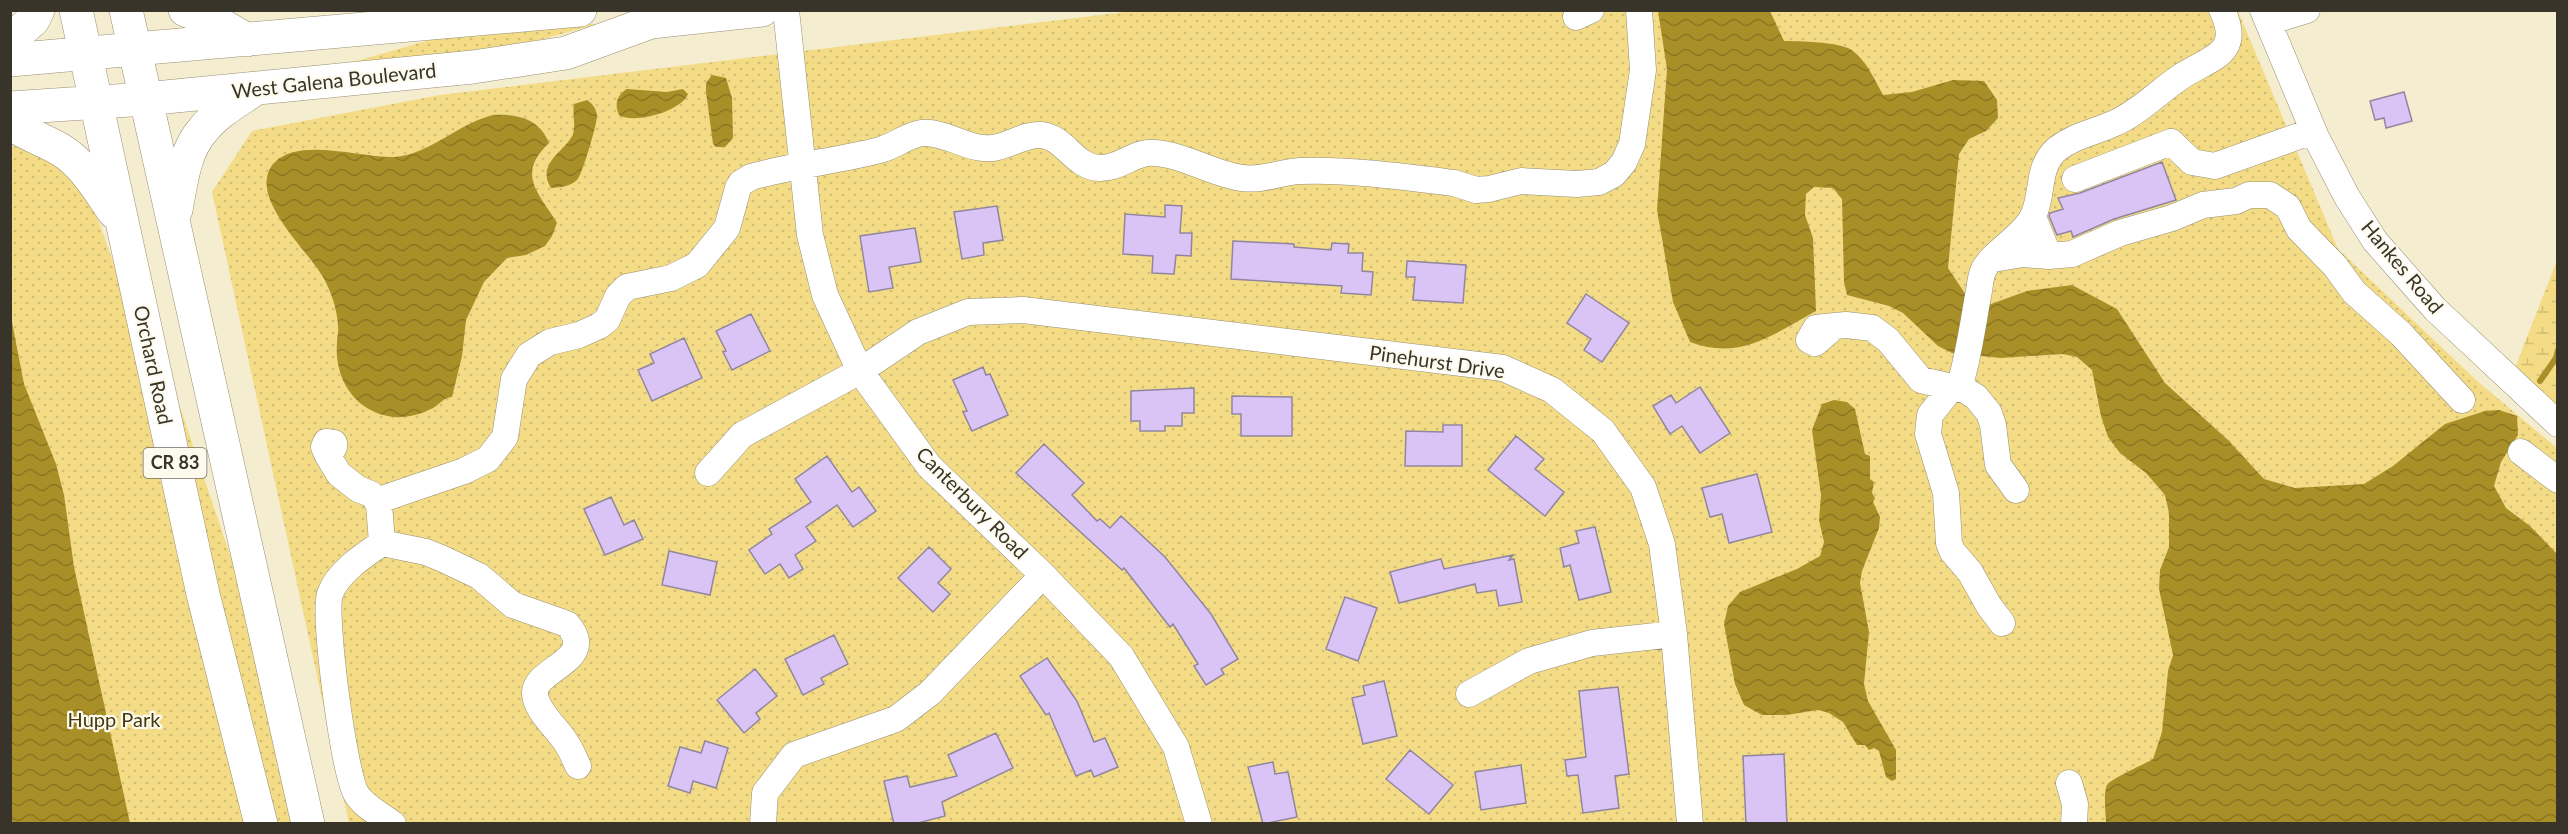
<svg xmlns="http://www.w3.org/2000/svg" width="2568" height="834" font-family="Lato,sans-serif">
  <style>
    .green { fill: url(#green-dots) }
    .wetland { fill: url(#wetland-marsh) }
    .water { fill: url(#water-waves) }
    .lines { fill: none; stroke-linecap: round; stroke-linejoin: round }
    .stream { stroke: #a98f28; stroke-width: 6 }
    .building { fill: #dac4f6; stroke: #9186a0; stroke-width: 1.5 }
    .minor-casing { stroke: #978f74; stroke-width: 27 }
    .major-casing { stroke: #978f74; stroke-width: 34 }
    .minor { stroke: #fff; stroke-width: 26 }
    .major { stroke: #fff; stroke-width: 33 }
    .labels { text-anchor: middle; stroke-width: 4.5; stroke-linejoin: round; paint-order: stroke }
    .shield { fill: #fdfaee; stroke: #736f64; stroke-width: 1.5 }
    .shield-label { font-size: 18px; font-weight: bold; fill: #383429 }
    .street-label { font-size: 20px; fill: #383429; stroke: #fdfaee }
    .park-label { font-size: 20px; fill: #463a11; stroke: #fdfaee }
  </style>
  <defs>
    <pattern id="green-dots" width="8" height="8" patternUnits="userSpaceOnUse" patternTransform="scale(1.5)"><rect width="8" height="8" fill="#f4dc86"/><path d="M2 2h.1M6 6h.1" fill="none" stroke="#d2bd74" stroke-width="1.8" stroke-linecap="round"/></pattern>
    <pattern id="wetland-marsh" width="20" height="14" patternUnits="userSpaceOnUse" patternTransform="scale(1.5)"><rect width="20" height="14" fill="#f4dc86"/><path d="M1 5h8M5 5V1M11 12h8M15 12V8" fill="none" stroke="#d2bd74"/></pattern>
    <pattern id="water-waves" width="16" height="10" patternUnits="userSpaceOnUse" patternTransform="scale(1.5)"><rect width="16" height="10" fill="#a98f28"/><path d="M0 5q4-4 8 0t8 0" fill="none" stroke="#8b7622"/></pattern>
  </defs>
  <rect width="100%" height="100%" fill="#f5edcf"/>
  <path class="green" d="M 1133,11 L 2238,11 L 2338,249 L 2476,380 L 2557,448 L 2557,823 L 349,823 L 212,192 L 252,131 L 440,95 Z
    M 597,24 L 483,56 L 350,63 L 478,26 Z
    M 11,146 C 84,149 97,219 118,276 L 244,823 L 11,824 Z
    M 178,401 L 246,602 L 295,823 L 274,823 L 220,609 Z"/>
  <path class="wetland" d="M 2557,260 L 2557,406 L 2515,368 Z"/>
  <path class="water" d="M 1658,11 L 1770,11 L 1784,41 C 1799,41 1837,42 1850,49 C 1865,58 1875,80 1883,95 L 1912,92 L 1953,80 L 1984,81 L 1997,100 L 1998,118 L 1986,131 L 1969,139 L 1959,154 L 1948,268 L 1968,298 L 1991,304 L 2027,291 L 2072,285 L 2117,309 L 2165,383 L 2228,440 L 2264,479 L 2295,488 L 2364,484 L 2393,466 L 2445,424 L 2485,411 L 2499,410 L 2517,416 L 2518,435 L 2501,462 L 2494,486 L 2506,508 L 2530,526 L 2557,554 L 2557,823 L 2106,823 C 2106,813 2103,794 2107,785 C 2110,779 2145,764 2153,759 L 2162,732 L 2168,671 L 2173,655 L 2159,589 L 2160,570 L 2169,547 L 2169,513 L 2165,495 L 2146,473 L 2120,453 L 2108,437 L 2101,416 L 2092,370 L 2077,357 L 2063,354 L 2001,358 L 1952,353 L 1938,346 L 1903,313 L 1889,306 L 1847,295 L 1844,282 L 1842,199 L 1833,188 L 1814,187 L 1806,194 L 1805,215 L 1813,238 L 1816,311 C 1773,334 1741,361 1690,342 L 1673,302 L 1657,210 L 1667,69 Z
    M 712,75 L 726,78 L 732,98 L 733,138 L 725,147 L 716,147 L 713,144 L 706,92 L 706,83 Z
    M 627,89 L 667,92 L 683,89 L 688,94 C 683,110 635,125 619,115 C 614,104 617,95 627,89 Z
    M 587,100 C 592,103 596,108 597,115 C 598,121 582,176 577,180 C 570,187 560,187 551,188 C 535,163 567,150 573,134 C 576,124 572,114 574,104 Z
    M 493,115 C 518,114 539,118 549,143 C 515,175 540,194 557,223 L 552,236 L 545,246 L 526,255 L 507,258 L 484,282 L 466,320 L 462,356 L 452,397 C 443,398 440,404 433,408 C 410,420 386,421 364,406 C 344,392 335,367 337,343 C 337,336 339,331 338,325 C 337,309 331,291 323,277 C 307,249 244,194 275,162 C 300,137 362,158 394,157 C 429,155 457,124 493,115 Z
    M 11,317 L 24,384 L 56,464 L 64,495 L 74,567 L 130,823 L 11,823 Z
    M 1834,400 L 1847,402 L 1855,409 L 1865,454 L 1870,456 L 1870,479 L 1874,482 L 1872,493 L 1875,498 L 1873,502 L 1880,517 L 1879,528 L 1862,571 L 1860,583 L 1869,632 L 1864,684 L 1868,701 L 1896,750 L 1896,779 L 1892,781 L 1886,777 L 1879,751 L 1874,748 L 1869,750 L 1865,745 L 1857,745 L 1843,722 L 1829,713 L 1818,710 L 1786,715 L 1762,715 L 1744,705 L 1735,684 L 1724,624 L 1728,606 L 1740,592 L 1797,569 L 1820,556 L 1824,542 L 1819,520 L 1821,495 L 1812,430 L 1822,404 Z"/>
  <g class="lines">
    <path class="stream" d="M 2540,381 L 2556,358 L 2558,350"/>
  </g>
  <path class="building" d="M 2404,92 L 2412,121 L 2386,128 L 2384,118 L 2375,120 L 2370,101 Z
    M 2162,162 L 2176,200 L 2114,219 L 2073,237 L 2071,231 L 2057,235 L 2049,216 L 2050,213 L 2063,209 L 2058,198 L 2080,193 Z
    M 1165,205 L 1182,206 L 1180,233 L 1192,233 L 1191,256 L 1176,255 L 1174,274 L 1152,273 L 1153,256 L 1123,254 L 1125,214 L 1165,217 Z
    M 997,206 L 1003,240 L 983,243 L 984,255 L 962,259 L 954,212 Z
    M 915,228 L 921,262 L 889,267 L 893,288 L 869,292 L 860,236 Z
    M 1233,241 L 1294,244 L 1294,247 L 1331,250 L 1332,243 L 1349,244 L 1348,253 L 1363,253 L 1362,271 L 1373,272 L 1371,295 L 1341,293 L 1342,286 L 1231,279 Z
    M 1407,261 L 1466,265 L 1463,303 L 1413,300 L 1415,277 L 1406,277 Z
    M 1586,294 L 1629,323 L 1602,362 L 1584,350 L 1591,339 L 1567,323 Z
    M 751,314 L 770,351 L 732,370 L 723,352 L 726,351 L 716,331 Z
    M 684,338 L 702,378 L 652,401 L 638,370 L 654,363 L 650,354 Z
    M 983,367 L 986,375 L 990,374 L 1008,415 L 972,431 L 963,412 L 967,411 L 953,380 Z
    M 1700,387 L 1730,433 L 1700,453 L 1682,426 L 1670,434 L 1653,406 L 1671,395 L 1676,403 Z
    M 1194,388 L 1194,413 L 1182,413 L 1182,426 L 1165,426 L 1165,431 L 1140,431 L 1140,421 L 1131,421 L 1131,391 Z
    M 1232,396 L 1292,397 L 1292,436 L 1241,436 L 1241,414 L 1232,414 Z
    M 1443,425 L 1462,425 L 1462,466 L 1405,466 L 1406,431 L 1443,432 Z
    M 1516,436 L 1544,459 L 1535,469 L 1564,492 L 1545,516 L 1488,470 Z
    M 1044,444 L 1084,483 L 1072,495 L 1097,521 L 1100,519 L 1110,528 L 1121,516 L 1165,557 L 1211,614 L 1238,659 L 1221,669 L 1224,674 L 1206,685 L 1194,666 L 1198,664 L 1173,624 L 1170,627 L 1124,568 L 1122,570 L 1016,473 Z
    M 827,456 L 852,492 L 859,487 L 876,511 L 853,527 L 837,505 L 806,527 L 816,541 L 795,555 L 803,569 L 789,578 L 780,564 L 765,574 L 749,550 L 772,534 L 769,529 L 811,502 L 795,479 Z
    M 1757,474 L 1772,532 L 1729,543 L 1722,514 L 1710,517 L 1702,488 Z
    M 611,497 L 624,525 L 634,520 L 643,539 L 605,555 L 584,509 Z
    M 1595,527 L 1611,592 L 1579,600 L 1570,565 L 1564,567 L 1560,548 L 1579,543 L 1576,531 Z
    M 929,547 L 951,569 L 938,583 L 950,594 L 933,612 L 898,578 Z
    M 669,551 L 717,562 L 710,595 L 662,585 Z
    M 1513,555 L 1509,560 L 1514,559 L 1522,602 L 1499,606 L 1496,590 L 1477,593 L 1475,584 L 1399,603 L 1390,572 L 1441,559 L 1444,569 Z
    M 1345,597 L 1377,608 L 1358,661 L 1326,649 Z
    M 834,635 L 848,664 L 821,678 L 824,684 L 803,695 L 785,659 Z
    M 1047,658 L 1077,701 L 1094,742 L 1105,738 L 1118,767 L 1094,777 L 1091,770 L 1076,776 L 1049,713 L 1046,715 L 1020,676 Z
    M 755,669 L 777,696 L 756,713 L 760,719 L 744,733 L 717,700 Z
    M 1384,681 L 1397,736 L 1363,744 L 1352,698 L 1365,695 L 1363,686 Z
    M 1618,687 L 1629,774 L 1615,776 L 1619,808 L 1583,813 L 1578,775 L 1567,776 L 1565,760 L 1586,757 L 1579,691 Z
    M 996,733 L 1013,768 L 942,802 L 945,816 L 914,824 L 894,824 L 884,781 L 907,776 L 910,787 L 957,776 L 948,755 Z
    M 705,741 L 728,748 L 716,788 L 693,781 L 690,793 L 668,786 L 680,747 L 701,753 Z
    M 1410,750 L 1453,785 L 1429,814 L 1386,779 Z
    M 1784,754 L 1787,824 L 1746,824 L 1743,756 Z
    M 1273,762 L 1275,774 L 1288,772 L 1297,817 L 1263,824 L 1248,767 Z
    M 1521,765 L 1526,803 L 1481,810 L 1475,772 Z"/>
  <g class="lines">
    <g class="minor-casing">
      <path id="minor" d="M 786,10 L 810,235 L 825,295 L 860,371 L 929,466 L 1043,575 L 1121,656 L 1176,747 L 1199,824
        M 2263,10 L 2316,137 L 2347,197 L 2375,241 L 2435,309 L 2558,424
        M 1576,17 L 1591,10
        M 2268,22 L 2307,10
        M 2075,179 L 2171,142 L 2192,162 L 2215,166 L 2313,131
        M 2049,256 L 2072,254 L 2120,233 L 2172,218 L 2203,205 L 2236,201 L 2249,195 L 2270,195 L 2288,207 L 2299,229 L 2335,266 L 2354,292 L 2401,334 L 2462,400
        M 1993,259 L 2023,254 L 2049,256 L 2033,217
        M 1835,326 L 1816,328 L 1809,340 L 1815,343 L 1835,326 L 1846,325 L 1872,328 L 1888,340 L 1921,380 L 1965,390 L 1976,397 L 1989,413 L 1993,425 L 1998,465 L 2016,490
        M 2521,452 L 2558,480
        M 328,456 L 334,447 L 334,443 L 326,442 L 324,447 L 328,456 L 339,474 L 358,489 L 371,494 L 379,504 L 382,543
        M 708,473 L 742,435 L 860,371 L 918,332 L 968,312 L 1023,310 L 1503,368 L 1552,390 L 1603,431 L 1643,487 L 1662,544 L 1674,634 L 1690,824
        M 379,504 L 385,498 L 464,471 L 488,459 L 505,437 L 514,379 L 529,355 L 550,342 L 579,335 L 599,326 L 607,320 L 618,296 L 627,287 L 671,278 L 697,265 L 727,228 L 738,188 L 741,183 L 751,177 C 793,165 838,161 880,150 C 895,146 907,135 922,133 C 946,131 968,151 993,148 C 1009,146 1024,134 1041,135 C 1065,137 1074,167 1099,168 C 1120,169 1134,151 1155,153 C 1185,155 1212,174 1242,178 C 1263,181 1280,172 1300,171 C 1347,169 1407,177 1454,183 L 1476,190 L 1489,189 L 1521,181 L 1577,184 L 1599,182 L 1614,174 L 1624,162 L 1632,144 L 1643,70 L 1639,10
        M 2002,623 L 1989,606 L 1970,572 L 1952,551 L 1949,543 L 1946,493 L 1928,434 L 1930,415 L 1952,387 L 1958,386 L 1961,381 C 1969,353 1973,324 1978,296 C 1980,288 1980,276 1984,269 C 1993,252 2025,235 2033,216 C 2044,194 2036,167 2057,149 C 2075,135 2096,132 2115,123 C 2141,111 2159,91 2182,76 C 2211,57 2243,54 2222,10
        M 1469,694 L 1529,661 L 1592,643 L 1674,634
        M 2069,783 L 2075,804 L 2074,824
        M 393,824 C 381,815 365,807 357,795 C 344,776 323,615 330,594 C 337,573 364,555 382,543 L 426,552 L 443,559 L 479,576 L 513,605 L 567,624 C 600,661 533,668 535,694 C 536,711 556,727 565,741 C 571,749 574,758 578,766
        M 763,824 L 765,793 L 794,755 L 896,719 L 930,693 L 1043,575"/>
    </g>
    <g class="major-casing">
      <path id="major" d="M 76,10 L 203,594 L 261,824
        M 126,10 L 308,824
        M 185,10 L 218,23 L 247,40
        M 10,40 L 33,20 L 38,10
        M 10,60 L 580,10
        M 10,108 L 145,99 L 473,67 L 566,53 L 651,22 L 762,10
        M 10,123 C 27,135 44,140 61,150 C 84,164 99,191 114,212
        M 176,210 C 181,184 184,151 203,130 C 216,113 238,101 255,89"/>
    </g>
    <use href="#minor" class="minor"/>
    <use href="#major" class="major"/>
  </g>
  <g class="labels">
    <rect class="shield" x="143.5" y="448" width="63" height="30" rx="4.5"/>
    <g class="shield-label">
      <text x="175" y="469">CR 83</text>
    </g>
    <g class="street-label">
      <text transform="translate(334 81) rotate(-6)" y="7">West Galena Boulevard</text>
      <text transform="translate(2402 267) rotate(50)" y="7">Hankes Road</text>
      <text transform="translate(1437 362) rotate(8)" y="7">Pinehurst Drive</text>
      <text transform="translate(153 365) rotate(78)" y="7">Orchard Road</text>
      <text transform="translate(972 503) rotate(45)" y="7">Canterbury Road</text>
    </g>
    <g class="park-label">
      <text x="114" y="727">Hupp Park</text>
    </g>
  </g>
  <rect width="2568" height="834" fill="none" stroke="#383429" stroke-width="24"/>
</svg>
